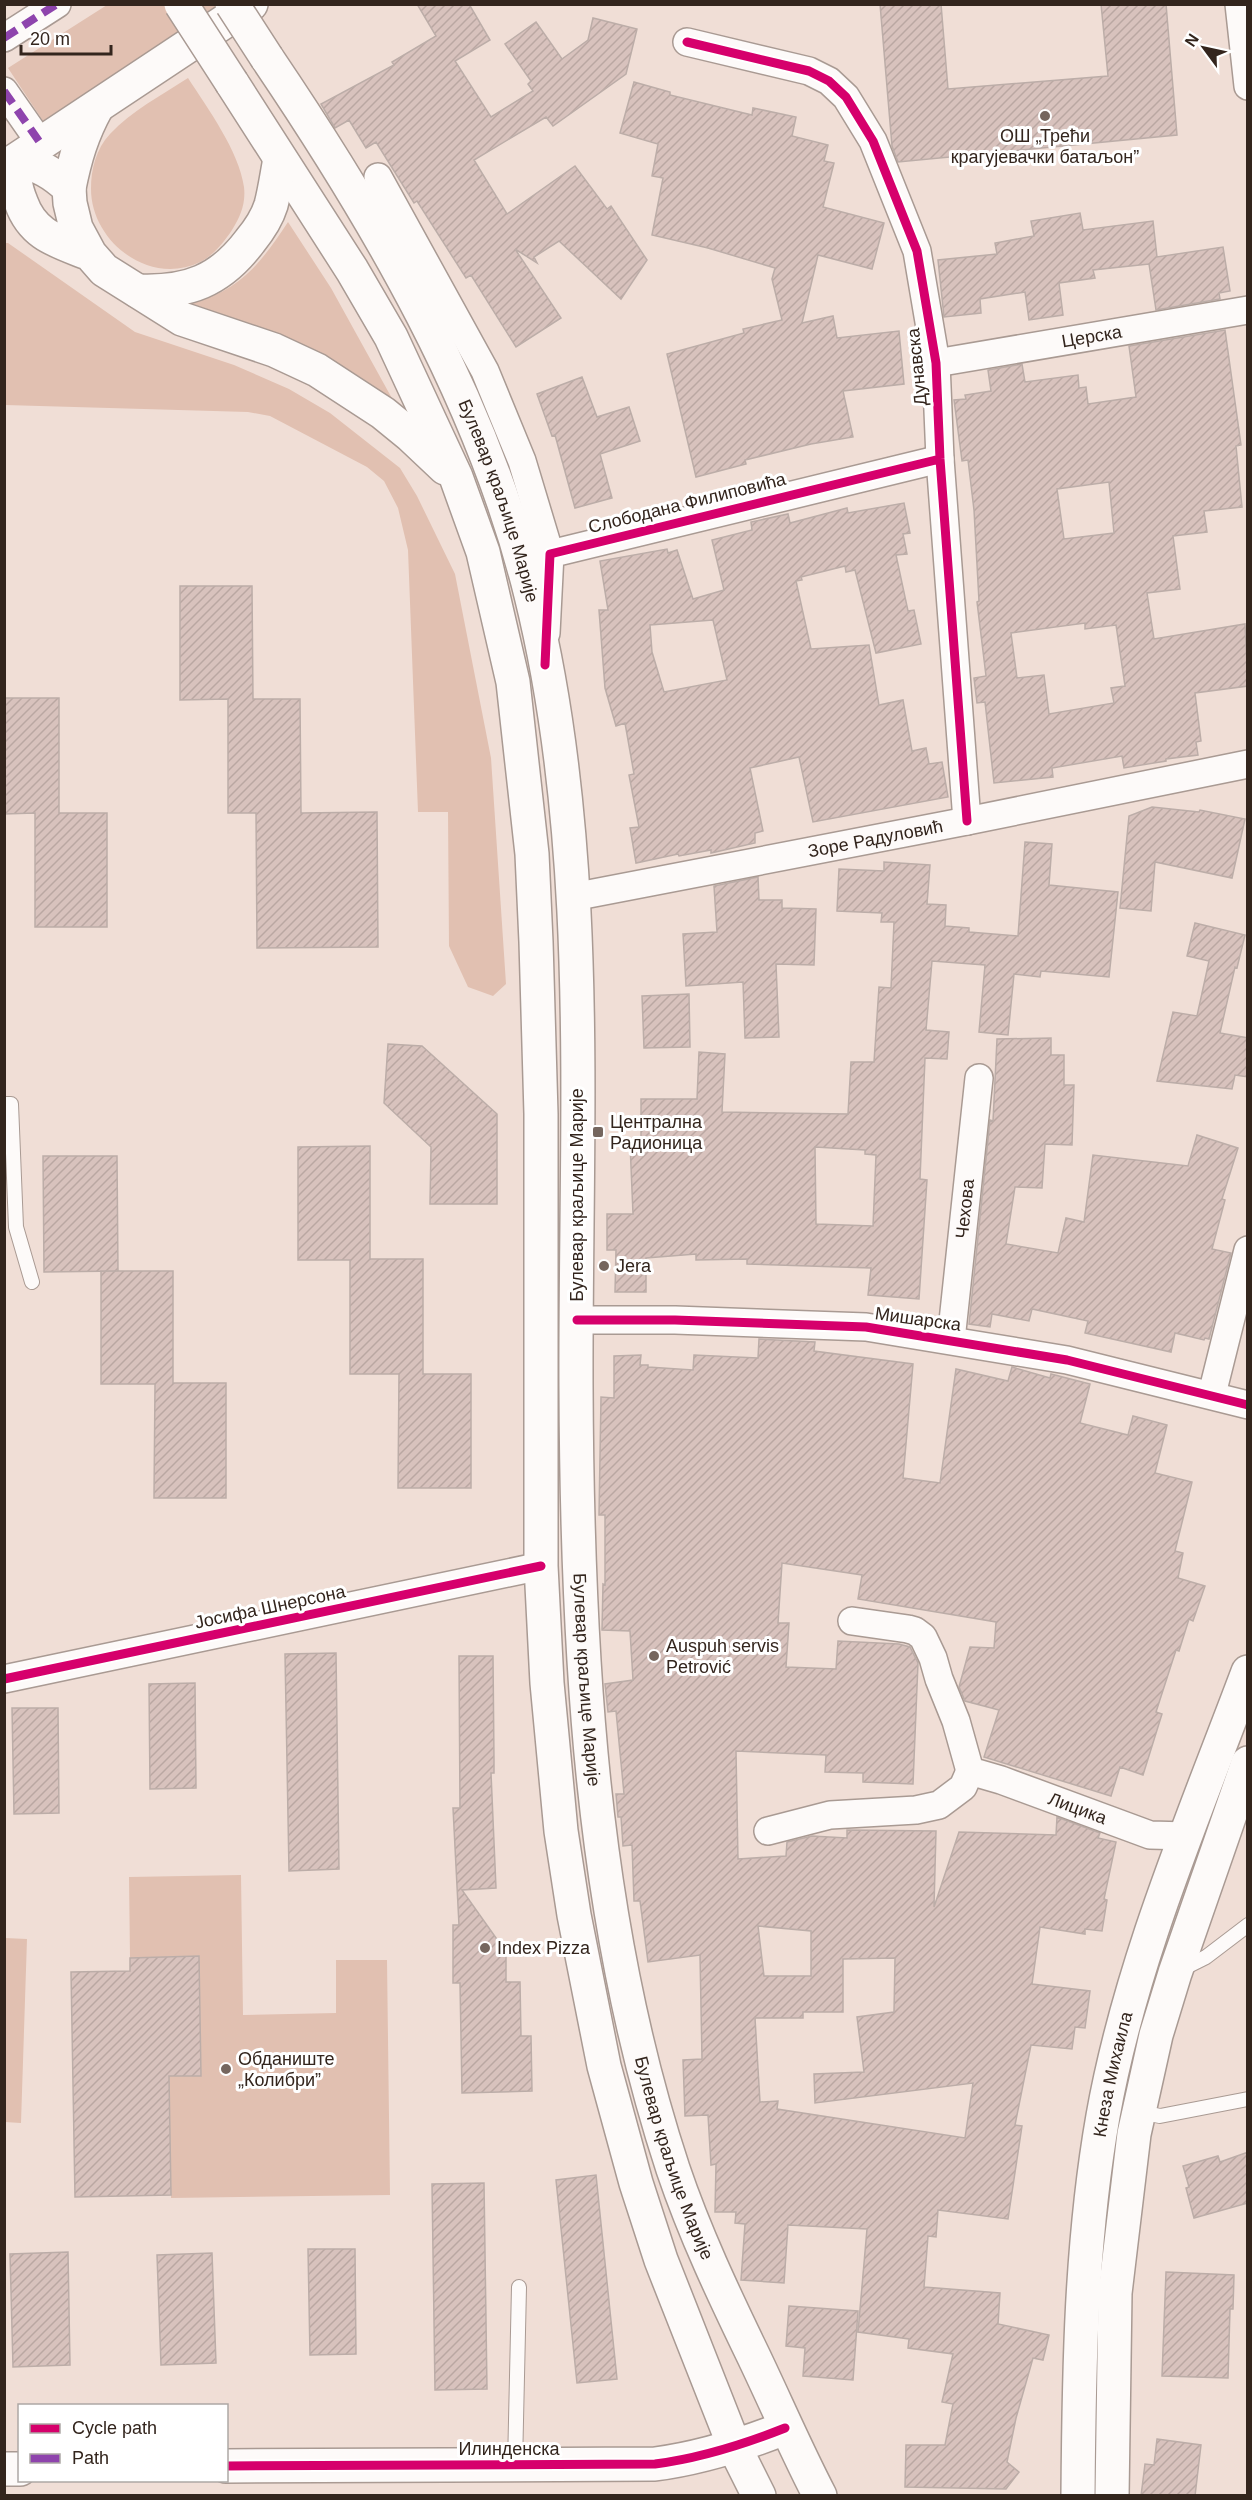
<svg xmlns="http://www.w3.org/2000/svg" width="1252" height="2500" font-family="Arial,sans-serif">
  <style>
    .green { fill: #e1c0b1 }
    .building { fill: url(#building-hatch); stroke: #bcada8; stroke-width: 1.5; fill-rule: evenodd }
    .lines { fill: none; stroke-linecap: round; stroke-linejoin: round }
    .lane-casing { stroke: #a99a93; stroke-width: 16 }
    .street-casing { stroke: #a99a93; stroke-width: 30 }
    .secondary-casing { stroke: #a99a93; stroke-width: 36 }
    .primary-casing { stroke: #a99a93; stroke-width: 36 }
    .lane { stroke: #fdfaf9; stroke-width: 14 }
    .street { stroke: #fdfaf9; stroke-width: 27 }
    .secondary { stroke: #fdfaf9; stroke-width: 33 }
    .primary { stroke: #fdfaf9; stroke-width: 33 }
    .primary-bridge-casing { stroke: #a99a93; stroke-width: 36; stroke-linecap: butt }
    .primary-bridge { stroke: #fdfaf9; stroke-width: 33 }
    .quiet { stroke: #8e44ad; stroke-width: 8; stroke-dasharray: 15 8; stroke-linecap: butt }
    .cycleway-casing { stroke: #fff; stroke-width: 13 }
    .cycleway { stroke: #d6006c; stroke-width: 9 }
    .poi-dot { fill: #75665e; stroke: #fff; stroke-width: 2 }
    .labels { text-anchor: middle; stroke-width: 6; stroke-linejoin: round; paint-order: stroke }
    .poi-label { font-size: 18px; fill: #33251d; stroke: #fff; text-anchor: start }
    .street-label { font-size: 18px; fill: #33251d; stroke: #fff }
  </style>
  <defs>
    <pattern id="building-hatch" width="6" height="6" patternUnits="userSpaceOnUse" patternTransform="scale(1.5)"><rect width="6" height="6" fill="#d8c2bd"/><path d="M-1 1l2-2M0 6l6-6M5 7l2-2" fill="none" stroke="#baa7a2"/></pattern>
  </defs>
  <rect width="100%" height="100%" fill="#f0ded6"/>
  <path class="green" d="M 107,5 L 224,5 L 43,121 L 8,68 Z
    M 188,78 C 208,109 239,151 244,187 C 246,204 240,217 232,230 C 224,242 213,256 200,262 C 149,287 91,241 91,189 C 91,169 96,149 110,134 C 131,111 162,95 188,78 Z
    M 288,222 L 331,288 L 394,402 C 328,348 265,331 186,304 C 239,293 260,264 288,222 Z
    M 4,243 L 8,243 L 135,332 L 234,365 L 289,389 L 330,413 L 400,468 L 417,496 L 455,574 L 491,758 L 506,984 L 493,996 L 468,987 L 449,946 L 448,812 L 418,812 L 408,550 L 398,508 L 384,481 L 367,467 L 270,416 L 248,412 L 5,405 Z
    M 241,1875 L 243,2015 L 336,2013 L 336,1960 L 387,1960 L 390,2195 L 171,2198 L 169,2076 L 200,2076 L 198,1956 L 130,1958 L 129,1877 Z
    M 5,1938 L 27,1939 L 21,2123 L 5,2122 Z"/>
  <path class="building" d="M 417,4 L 469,4 L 490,40 L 455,61 L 491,117 L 533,91 L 528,84 L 531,81 L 505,44 L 536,22 L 562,59 L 588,40 L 593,18 L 637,29 L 626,74 L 553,126 L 546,117 L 474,160 L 507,214 L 575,166 L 607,209 L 611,206 L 647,260 L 621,299 L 559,241 L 534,257 L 537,263 L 515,249 L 561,318 L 516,347 L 471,275 L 466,278 L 417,201 L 414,203 L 376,142 L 366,148 L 349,120 L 335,128 L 321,104 L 394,65 L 392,62 L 436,36 Z
    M 880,4 L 941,4 L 948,89 L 1108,76 L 1101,4 L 1166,4 L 1177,135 L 898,162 L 892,146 Z
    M 634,82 L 670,92 L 670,95 L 752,115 L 753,108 L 796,117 L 792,136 L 828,145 L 824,161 L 834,163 L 823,207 L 884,223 L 872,269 L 818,255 L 802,323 L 833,316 L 837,338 L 899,331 L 904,384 L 843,391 L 853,437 L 811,444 L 745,460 L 746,464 L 696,477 L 667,354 L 744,333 L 743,329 L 782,320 L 772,279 L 775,268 L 708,248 L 652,235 L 663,178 L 652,176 L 658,144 L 620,133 Z
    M 1080,213 L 1083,230 L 1153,221 L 1157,257 L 1223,247 L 1230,291 L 1219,293 L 1220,299 L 1156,310 L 1149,264 L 1093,270 L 1095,278 L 1059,283 L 1063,315 L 1029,320 L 1025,292 L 980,299 L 981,313 L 944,317 L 938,260 L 997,254 L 995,243 L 1034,236 L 1031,221 Z
    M 1225,330 L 1241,445 L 1236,446 L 1242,507 L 1204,511 L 1207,532 L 1173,536 L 1180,589 L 1147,593 L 1154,639 L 1245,624 L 1248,686 L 1195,693 L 1201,741 L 1196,742 L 1198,755 L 1166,759 L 1166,761 L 1124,768 L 1122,756 L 1052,768 L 1053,777 L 994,783 L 985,702 L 977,703 L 974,678 L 986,676 L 977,602 L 979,601 L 974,510 L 968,460 L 962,461 L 954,400 L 966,399 L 965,395 L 991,391 L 988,370 L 1022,364 L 1025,382 L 1078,375 L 1079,388 L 1086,387 L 1088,404 L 1136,397 L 1129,346 ZM 1109,482 L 1114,533 L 1064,539 L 1057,489 ZM 1085,623 L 1085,629 L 1116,625 L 1125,686 L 1111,688 L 1114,703 L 1049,714 L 1044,675 L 1017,678 L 1011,633 Z
    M 582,377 L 597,417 L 629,407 L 640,441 L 600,454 L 612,498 L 575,508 L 555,435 L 552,436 L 537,394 Z
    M 904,503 L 910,533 L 903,534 L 907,554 L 896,555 L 908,611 L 914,610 L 921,644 L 876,653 L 855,570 L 846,572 L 845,566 L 801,577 L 802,580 L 796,581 L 811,649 L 869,645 L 879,705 L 903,700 L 912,751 L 926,748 L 929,764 L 942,762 L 948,797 L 813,822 L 799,757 L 750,768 L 763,831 L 755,833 L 755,843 L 711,853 L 711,850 L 679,856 L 678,854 L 636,863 L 630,828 L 639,827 L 629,775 L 634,774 L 625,723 L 616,726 L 605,688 L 599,610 L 608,610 L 600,561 L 667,549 L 668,553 L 677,550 L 693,599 L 724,590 L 712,540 L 752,530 L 751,522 L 788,514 L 790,523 L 847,508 L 848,513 ZM 713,620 L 727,680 L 664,692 L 652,652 L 650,625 Z
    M 180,586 L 252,586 L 253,699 L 300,699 L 301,813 L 377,812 L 378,947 L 257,948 L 256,813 L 228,813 L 228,699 L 180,700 Z
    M 4,698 L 59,698 L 59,813 L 107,813 L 107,927 L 35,927 L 35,813 L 4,814 Z
    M 1152,807 L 1199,812 L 1200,810 L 1245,819 L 1232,878 L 1155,862 L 1151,911 L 1120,908 L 1129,816 Z
    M 1025,842 L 1052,844 L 1049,885 L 1118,892 L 1109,977 L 1041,971 L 1040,977 L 1014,974 L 1008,1035 L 979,1032 L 985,965 L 932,961 L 926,1030 L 949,1032 L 947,1059 L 925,1058 L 920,1179 L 927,1180 L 919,1299 L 868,1295 L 871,1268 L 747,1264 L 747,1259 L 696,1260 L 696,1254 L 646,1258 L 646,1292 L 615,1292 L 616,1250 L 607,1250 L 607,1214 L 633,1214 L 630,1143 L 641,1143 L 641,1099 L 697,1099 L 699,1052 L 725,1054 L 722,1112 L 848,1114 L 851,1062 L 874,1062 L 879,987 L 891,988 L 894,922 L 881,922 L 882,913 L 837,911 L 839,869 L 884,871 L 884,862 L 930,865 L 927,904 L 946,905 L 945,926 L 969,928 L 969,932 L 1018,936 ZM 815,1147 L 865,1150 L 865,1154 L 876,1155 L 873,1226 L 816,1224 Z
    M 758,877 L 759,900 L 782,900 L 782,908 L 816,909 L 814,965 L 776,964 L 779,1037 L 745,1038 L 743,982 L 686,986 L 683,934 L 717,932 L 714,886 Z
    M 1195,923 L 1245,935 L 1237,968 L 1235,967 L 1220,1033 L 1248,1038 L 1248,1077 L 1235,1075 L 1232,1089 L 1157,1081 L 1173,1012 L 1197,1016 L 1209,961 L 1187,956 Z
    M 689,994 L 690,1047 L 644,1048 L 642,996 Z
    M 1051,1038 L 1051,1055 L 1064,1055 L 1064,1085 L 1074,1085 L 1072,1145 L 1045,1144 L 1042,1188 L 1015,1187 L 1006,1244 L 1058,1253 L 1066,1218 L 1084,1222 L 1093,1155 L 1188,1166 L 1197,1135 L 1238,1148 L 1222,1199 L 1225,1200 L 1212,1249 L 1231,1253 L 1209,1339 L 1205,1338 L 1204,1340 L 1175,1333 L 1171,1352 L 1085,1333 L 1088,1321 L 1032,1309 L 1029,1321 L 992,1314 L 990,1327 L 969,1324 L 990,1120 L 993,1121 L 997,1039 Z
    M 388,1044 L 422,1046 L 497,1114 L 497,1204 L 430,1204 L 431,1147 L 384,1103 Z
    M 370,1146 L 370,1259 L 423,1259 L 423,1374 L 471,1374 L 471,1488 L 398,1488 L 399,1374 L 350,1374 L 350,1260 L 298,1260 L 298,1147 Z
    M 43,1156 L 117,1156 L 118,1271 L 44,1272 Z
    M 101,1271 L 173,1271 L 173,1383 L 226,1383 L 226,1498 L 154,1498 L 155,1384 L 101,1384 Z
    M 759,1339 L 815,1342 L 814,1351 L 913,1364 L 903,1478 L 940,1483 L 956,1369 L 1008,1381 L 1012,1367 L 1050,1378 L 1051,1374 L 1090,1384 L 1080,1423 L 1128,1435 L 1133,1416 L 1167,1425 L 1155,1473 L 1192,1482 L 1175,1551 L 1183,1553 L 1178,1578 L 1205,1586 L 1193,1621 L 1189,1619 L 1179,1651 L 1176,1650 L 1156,1712 L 1162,1714 L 1143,1775 L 1120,1767 L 1111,1796 L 984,1757 L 999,1710 L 965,1701 L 959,1687 L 970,1647 L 994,1648 L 996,1622 L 858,1599 L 862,1575 L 782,1563 L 778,1623 L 789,1623 L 786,1667 L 836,1669 L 838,1641 L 899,1644 L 910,1647 L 918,1663 L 913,1784 L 863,1782 L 863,1773 L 825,1772 L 826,1755 L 736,1751 L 738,1859 L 786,1856 L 787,1842 L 812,1836 L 847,1838 L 847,1830 L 936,1831 L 934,1907 L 959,1832 L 1056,1835 L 1057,1817 L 1100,1833 L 1098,1838 L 1116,1842 L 1104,1899 L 1107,1900 L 1102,1931 L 1085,1929 L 1085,1934 L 1040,1927 L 1032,1984 L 1090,1991 L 1085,2028 L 1075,2027 L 1072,2049 L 1031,2045 L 1015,2125 L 1022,2126 L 1008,2219 L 938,2210 L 936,2237 L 928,2236 L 924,2287 L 1000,2293 L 998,2324 L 1049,2335 L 1043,2360 L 1033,2358 L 1016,2418 L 1007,2462 L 1019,2472 L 1006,2489 L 905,2487 L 906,2445 L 945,2445 L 953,2404 L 942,2402 L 953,2354 L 908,2348 L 909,2339 L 858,2332 L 867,2229 L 788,2225 L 784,2283 L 741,2280 L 745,2224 L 735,2223 L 736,2212 L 715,2212 L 716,2164 L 711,2165 L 708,2115 L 685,2116 L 683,2060 L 702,2059 L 700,1955 L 648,1962 L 640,1901 L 634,1901 L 632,1845 L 623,1846 L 621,1817 L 618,1817 L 616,1794 L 624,1794 L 616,1711 L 608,1712 L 605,1684 L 633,1680 L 630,1631 L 602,1630 L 603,1584 L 605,1585 L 605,1515 L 599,1515 L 601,1397 L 614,1398 L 614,1356 L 641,1355 L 640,1365 L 648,1365 L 648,1367 L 693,1370 L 694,1355 L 758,1358 ZM 758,1926 L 811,1931 L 811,1976 L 764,1976 ZM 895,1958 L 894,2012 L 857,2017 L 864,2072 L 814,2074 L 815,2103 L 973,2083 L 965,2138 L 777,2109 L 778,2101 L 760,2102 L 755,2018 L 803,2018 L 803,2012 L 843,2012 L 843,1959 Z
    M 336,1653 L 339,1869 L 289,1871 L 285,1654 Z
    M 459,1656 L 493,1656 L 494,1760 L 494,1773 L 491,1773 L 496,1888 L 462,1890 L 506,1952 L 506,1982 L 520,1982 L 521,2036 L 531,2036 L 532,2091 L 462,2093 L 460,1983 L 453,1983 L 453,1925 L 459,1925 L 453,1808 L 460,1808 Z
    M 195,1683 L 196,1788 L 150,1789 L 149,1684 Z
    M 12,1708 L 58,1708 L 59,1813 L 14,1814 Z
    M 199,1956 L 201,2076 L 169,2076 L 171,2195 L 75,2197 L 71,1972 L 130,1971 L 130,1958 Z
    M 1248,2152 L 1248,2203 L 1194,2218 L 1186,2188 L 1189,2187 L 1183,2166 L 1218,2156 L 1220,2162 Z
    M 596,2175 L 617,2379 L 577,2383 L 556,2180 Z
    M 484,2183 L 487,2389 L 435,2390 L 432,2184 Z
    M 308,2249 L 355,2249 L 356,2354 L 310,2355 Z
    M 68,2252 L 70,2365 L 13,2367 L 10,2254 Z
    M 212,2253 L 216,2363 L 161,2365 L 157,2255 Z
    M 1166,2272 L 1234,2275 L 1233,2309 L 1230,2309 L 1228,2378 L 1162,2376 Z
    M 789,2306 L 858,2311 L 853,2380 L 803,2376 L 805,2348 L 786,2346 Z
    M 1157,2439 L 1201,2445 L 1195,2496 L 1141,2496 L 1145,2464 L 1154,2465 Z"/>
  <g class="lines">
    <g class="lane-casing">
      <path id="lane" d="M 4,1104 L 11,1104 L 16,1227 L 32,1282
        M 1180,1970 L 1206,1957 L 1248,1925
        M 1139,2112 L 1160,2116 L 1248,2099
        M 515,2465 L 519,2287"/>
    </g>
    <g class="street-casing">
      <g id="street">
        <path d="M 1239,4 L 1248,86"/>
        <path d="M 4,38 L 57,4"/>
        <path d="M 687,42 L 809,71 L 829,81 L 846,97 L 873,141 L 917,251 L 936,363 L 940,459 L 967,821"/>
        <path d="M 4,91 L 41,144"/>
        <path d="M 378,177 L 485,371 L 522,461 L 550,554"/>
        <path id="s1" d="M 936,363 L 1248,310"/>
        <path d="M 546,633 L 550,554 L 940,459"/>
        <path id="s2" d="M 573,897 L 967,821 L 1248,764"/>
        <path d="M 577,1320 L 675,1320 L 866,1327 L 1067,1360 L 1248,1405"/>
        <path id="s3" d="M 951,1340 L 979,1078"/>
        <path d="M 1212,1394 L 1248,1250"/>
        <path id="s4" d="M 852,1621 L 908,1629 L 915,1631 L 923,1637 L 933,1658 L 939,1679 L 956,1721 L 970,1771 L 1001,1780 L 1150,1835 L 1187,1836"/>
        <path d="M 4,1679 L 541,1566"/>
        <path d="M 768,1831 L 830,1815 L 916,1810 L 939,1805 L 963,1787 L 970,1771"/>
      </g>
    </g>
    <g class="secondary-casing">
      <g id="secondary">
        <path d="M 4,168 L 251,4"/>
        <path d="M 226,2466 L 655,2464 C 701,2458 742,2445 785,2428"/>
        <path d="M 4,2469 L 20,2469"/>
        <path id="s5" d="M 1078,2496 C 1079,2369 1081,2241 1103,2116 C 1130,1964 1194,1816 1248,1672"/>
        <path d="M 1112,2496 L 1115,2293 L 1134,2134 L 1156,2035 L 1175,1973 L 1248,1763"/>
      </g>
    </g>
    <g class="primary-casing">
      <g id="primary">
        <path id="s6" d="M 267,58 C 378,222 483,401 531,595 C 594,850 575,1124 576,1385 C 577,1647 590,1918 673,2169 C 695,2234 724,2295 754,2357 C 776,2403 796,2450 820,2496"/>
        <path d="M 232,83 L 352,270 L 391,337 L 429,419 L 456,477 L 483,552 L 513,682 L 532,854 L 536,942 L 541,1114 L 541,1566 L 547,1683 L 561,1831 L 574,1915 L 604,2066 L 636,2183 L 661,2260 L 735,2448 L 759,2496"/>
        <path d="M 69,188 C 75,158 82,134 97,107"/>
        <path d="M 90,254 C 58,241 33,236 21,202 C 15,187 13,175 17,160 C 39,165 53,173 69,188 L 70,203 L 76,228 L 90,254 L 104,270 L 182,319 L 274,350 L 317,370 L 383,413 L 410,435 L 445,468"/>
        <path d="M 138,291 C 188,293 220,281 250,241 C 259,230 267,218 271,205 C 275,190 277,174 280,159"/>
      </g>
    </g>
    <use href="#lane" class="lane"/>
    <use href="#street" class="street"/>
    <use href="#secondary" class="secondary"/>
    <use href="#primary" class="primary"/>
    <g class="primary-bridge-casing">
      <path id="primary-bridge" d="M 181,4 L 232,83
        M 232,4 L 267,58"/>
    </g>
    <use href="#primary-bridge" class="primary-bridge"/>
    <path class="quiet" d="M 4,38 L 57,4
      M 4,91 L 41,144"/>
    <g class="cycleway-casing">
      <path id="cycleway" d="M 687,42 L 809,71 L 829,81 L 846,97 L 873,141 L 917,251 L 936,363 L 940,459 L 967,821
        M 545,665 L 550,554 L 940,459
        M 577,1320 L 675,1320 L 866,1327 L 1067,1360 L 1248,1405
        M 4,1679 L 541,1566
        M 226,2466 L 655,2464 C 701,2458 742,2445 785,2428"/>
    </g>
    <use href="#cycleway" class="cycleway"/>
  </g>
  <g class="poi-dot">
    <circle cx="1045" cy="116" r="6"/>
    <rect x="592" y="1126" width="12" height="12" rx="3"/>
    <circle cx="604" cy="1266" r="6"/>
    <circle cx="654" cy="1656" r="6"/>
    <circle cx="485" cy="1948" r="6"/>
    <circle cx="226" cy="2069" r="6"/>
  </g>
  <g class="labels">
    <g class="poi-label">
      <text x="1045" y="142" text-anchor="middle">ОШ „Трећи<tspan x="1045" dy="21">крагујевачки батаљон”</tspan></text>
      <text x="610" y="1128">Централна<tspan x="610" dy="21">Радионица</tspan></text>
      <text x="616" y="1272">Jera</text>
      <text x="666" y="1652">Auspuh servis<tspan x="666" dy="21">Petrović</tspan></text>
      <text x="497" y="1954">Index Pizza</text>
      <text x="238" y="2065">Обданиште<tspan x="238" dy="21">„Колибри”</tspan></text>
    </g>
    <g class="street-label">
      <text dy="6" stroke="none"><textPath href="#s1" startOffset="158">Церска</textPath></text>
      <text transform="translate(917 367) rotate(-96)" y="6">Дунавска</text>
      <text dy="6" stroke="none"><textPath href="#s6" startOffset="502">Булевар краљице Марије</textPath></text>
      <text transform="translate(687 503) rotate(-14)" y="6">Слободана Филиповића</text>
      <text dy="6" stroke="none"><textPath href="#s2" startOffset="308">Зоре Радуловић</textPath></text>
      <text transform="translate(577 1195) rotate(-90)" y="6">Булевар краљице Марије</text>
      <text dy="6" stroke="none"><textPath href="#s3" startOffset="132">Чехова</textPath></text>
      <text transform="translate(918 1319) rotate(8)" y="6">Мишарска</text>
      <text transform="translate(270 1607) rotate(-12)" y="6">Јосифа Шнерсона</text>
      <text dy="6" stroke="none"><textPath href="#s6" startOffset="1690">Булевар краљице Марије</textPath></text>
      <text dy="6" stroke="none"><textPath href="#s4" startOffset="330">Лицика</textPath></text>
      <text dy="6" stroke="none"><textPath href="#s5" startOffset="424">Кнеза Михаила</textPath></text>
      <text dy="6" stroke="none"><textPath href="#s6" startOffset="2178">Булевар краљице Марије</textPath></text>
      <text x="509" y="2455">Илинденска</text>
    </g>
  </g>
  <rect width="1252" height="2500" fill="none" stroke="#33251d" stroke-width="12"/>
  <rect x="18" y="2404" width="210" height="78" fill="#ffffff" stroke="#ada8a5" stroke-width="1.5"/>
  <rect x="30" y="2424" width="30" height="9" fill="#d6006c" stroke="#ada8a5" stroke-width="1.5"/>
  <text x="72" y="2434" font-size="18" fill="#33251d">Cycle path</text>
  <rect x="30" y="2454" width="30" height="9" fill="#8e44ad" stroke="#ada8a5" stroke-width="1.5"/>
  <text x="72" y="2464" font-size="18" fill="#33251d">Path</text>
  <g transform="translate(1204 48) rotate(303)" stroke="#ffffff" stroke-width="4.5" paint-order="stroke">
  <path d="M0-4.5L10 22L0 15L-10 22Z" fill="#33251d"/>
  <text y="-9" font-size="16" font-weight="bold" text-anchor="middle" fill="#33251d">N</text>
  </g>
  <path d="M21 45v9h90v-9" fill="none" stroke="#33251d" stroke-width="3"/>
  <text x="30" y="45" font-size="18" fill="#33251d" stroke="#ffffff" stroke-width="4.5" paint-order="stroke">20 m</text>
</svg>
